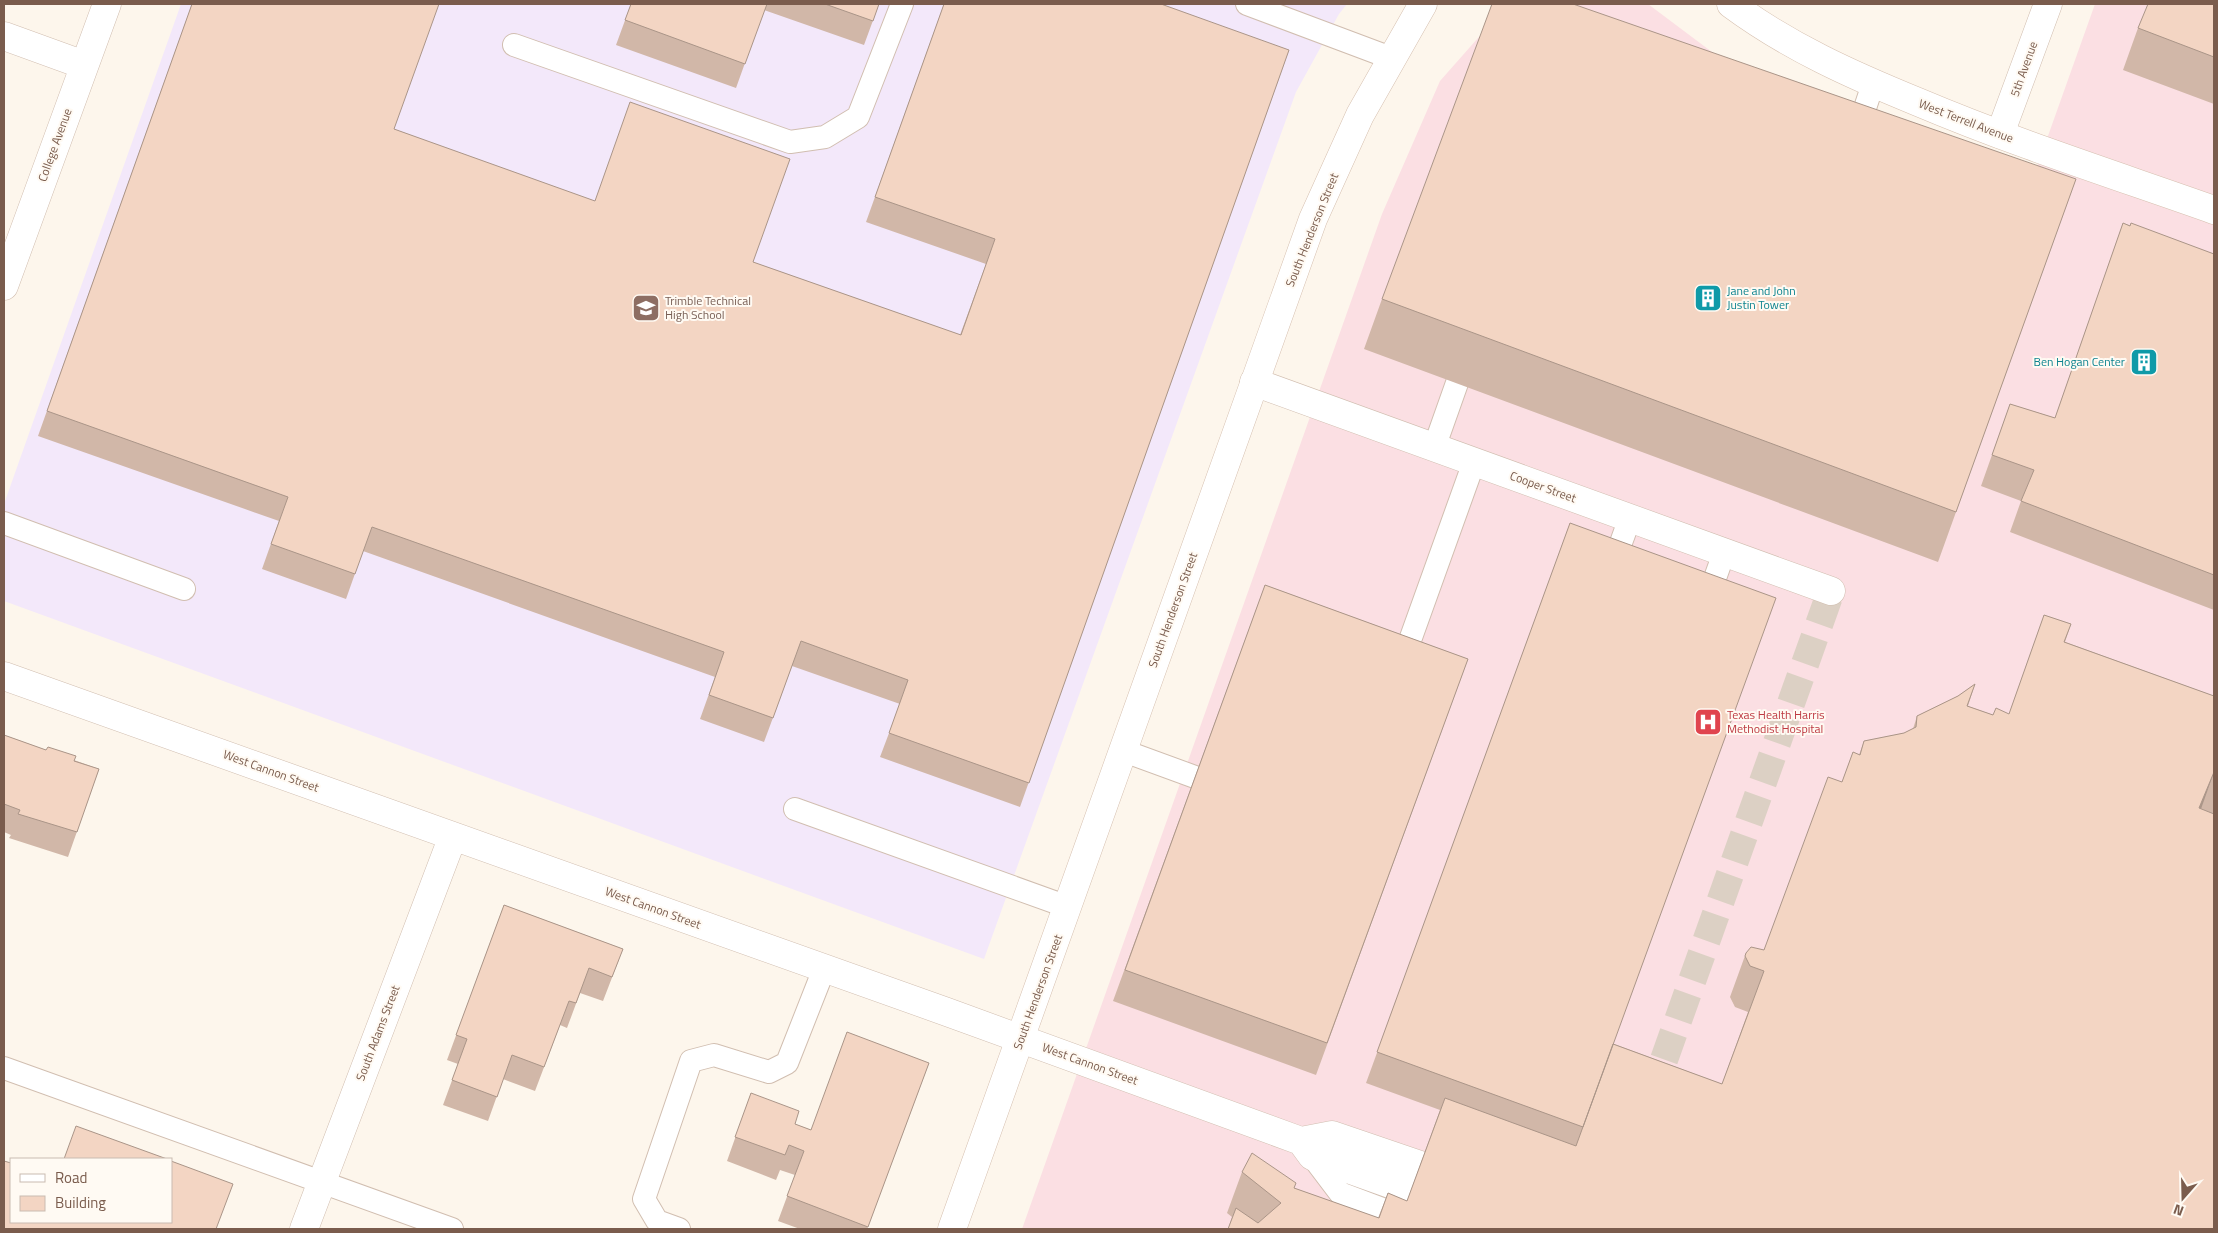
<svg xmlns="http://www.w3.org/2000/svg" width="2218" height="1233" font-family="'Titillium Web',sans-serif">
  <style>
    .education { fill: #f3e8fa }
    .medical { fill: #fbdfe3 }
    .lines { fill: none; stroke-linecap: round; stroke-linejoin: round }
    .street-tunnel { stroke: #dcd0c4; stroke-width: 28; stroke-dasharray: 28 14; stroke-linecap: butt }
    .lane-casing { stroke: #d1beb0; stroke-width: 24 }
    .street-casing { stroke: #d1beb0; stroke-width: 29 }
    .secondary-casing { stroke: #d6c0b0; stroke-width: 29 }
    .lane { stroke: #fff; stroke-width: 22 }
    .street { stroke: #fff; stroke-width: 28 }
    .secondary { stroke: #fff; stroke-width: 28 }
    .wall { fill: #d1b7a8 }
    .shaded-wall { fill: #aa9588 }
    .building { fill: #f3d5c3; stroke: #aa9588 }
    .labels { text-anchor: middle; stroke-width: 4; stroke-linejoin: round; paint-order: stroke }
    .street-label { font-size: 12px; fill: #7a5c4d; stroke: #fffaf3 }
    .culture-label { font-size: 12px; fill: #0d838f; stroke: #fffaf3; text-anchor: start }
    .education-label { font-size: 12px; fill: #785e54; stroke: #fffaf3; text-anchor: start }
    .health-label { font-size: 12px; fill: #be3a42; stroke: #fffaf3; text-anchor: start }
  </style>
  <rect width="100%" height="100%" fill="#fdf6ec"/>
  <path class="education" d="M 181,4 L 1347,4 L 1339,14 L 1296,92 L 984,959 L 4,601 L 4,504 Z"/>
  <path class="medical" d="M 1508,4 L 1648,4 L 1792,112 L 2023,206 L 2095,4 L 2214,4 L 2214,1229 L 1022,1229 L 1382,214 L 1440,81 Z"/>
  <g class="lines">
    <path class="street-tunnel" d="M 1650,1099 L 1831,591"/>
    <g class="lane-casing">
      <path id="lane" d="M 1247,4 L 1391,58
        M 514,45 L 790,142 L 825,137 L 858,117 L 902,4
        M 1856,135 L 1873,84
        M 1434,448 L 1457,383
        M 4,523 L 184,589
        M 1611,570 L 1630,518
        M 1705,606 L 1724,553
        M 1404,657 L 1474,462
        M 1124,751 L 1195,777
        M 795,809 L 1068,907
        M 4,1068 L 452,1229
        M 1312,1156 L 1340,1193 L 1401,1216
        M 679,1229 L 657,1221 L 644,1199 L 691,1061 L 714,1055 L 769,1072 L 787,1063 L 824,969"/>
    </g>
    <g class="street-casing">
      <path id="street" d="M 4,36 L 84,65
        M 2000,134 L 2048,4
        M 4,286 L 107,4
        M 1254,382 L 1831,591
        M 4,676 L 947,1012 L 1301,1141 L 1332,1135 L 1420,1165
        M 1301,1141 L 1312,1156 L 1410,1191
        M 304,1229 L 453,836"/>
    </g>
    <g class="secondary-casing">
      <path id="secondary" d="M 1731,4 C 1789,47 1852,75 1918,102 C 2015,143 2115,175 2214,210
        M 952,1229 L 1313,219 L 1360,115 L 1423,4"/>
    </g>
    <use href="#lane" class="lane"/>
    <use href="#street" class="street"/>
    <use href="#secondary" class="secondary"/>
  </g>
  <path class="wall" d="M 192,4 L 394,129 L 753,262 L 960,335 L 986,264 L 866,222 L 944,4 L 1289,50 L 1020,807 L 880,757 L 900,704 L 792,666 L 764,742 L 700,719 L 715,677 L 363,551 L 346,599 L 262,569 L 279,521 L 38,436 Z
    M 631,4 L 879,4 L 864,45 L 764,10 L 736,88 L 616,45 Z
    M 2214,4 L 2214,104 L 2123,70 L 2138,28 Z
    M 2076,179 L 1938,562 L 1364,349 L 1382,299 Z
    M 2123,223 L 2214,254 L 2214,610 L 2010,532 L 2021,501 L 1981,486 L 2010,404 L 2055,418 Z
    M 1570,523 L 1614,1044 L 1722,1084 L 1748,1012 L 1735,1007 L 1730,997 L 1746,953 L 1764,950 L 1842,782 L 1853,752 L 1859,755 L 1864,741 L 1904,733 L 1913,729 L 1917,716 L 1958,696 L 1975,684 L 1968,706 L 1993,715 L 2009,714 L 2044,615 L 2071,624 L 2065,642 L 2214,696 L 2214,1229 L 1228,1229 L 1232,1217 L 1227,1213 L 1242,1172 L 1294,1188 L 1378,1218 L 1388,1193 L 1407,1201 L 1440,1110 L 1366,1083 Z
    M 1265,585 L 1468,659 L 1316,1075 L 1113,1001 Z
    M 4,735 L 99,769 L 68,857 L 9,838 L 11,835 L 4,832 Z
    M 504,905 L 623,949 L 603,1001 L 580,993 L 567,1028 L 560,1025 L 535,1091 L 503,1079 L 488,1121 L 443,1105 L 458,1064 L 447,1060 Z
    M 929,1063 L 867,1229 L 800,1229 L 778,1221 L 795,1175 L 780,1170 L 776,1180 L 727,1161 L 751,1093 L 795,1124 L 811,1130 Z"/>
  <path class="shaded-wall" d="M 2214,772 L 2201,809 L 2199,808 Z"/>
  <path class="building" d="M 192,4 L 439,4 L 394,129 L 595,201 L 630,102 L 790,159 L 753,262 L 961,335 L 995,239 L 875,197 L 944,4 L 1161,4 L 1289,50 L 1029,783 L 889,733 L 908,680 L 801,641 L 773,718 L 709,695 L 724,652 L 372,527 L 355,574 L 271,544 L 288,497 L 47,411 Z
    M 631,4 L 767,4 L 745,64 L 625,20 Z
    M 825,4 L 879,4 L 873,21 Z
    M 1492,4 L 1573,4 L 2076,179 L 1956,512 L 1382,299 Z
    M 2148,4 L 2214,4 L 2214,57 L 2138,28 Z
    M 2123,223 L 2130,226 L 2131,223 L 2214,254 L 2214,575 L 2021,501 L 2034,470 L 1992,455 L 2010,404 L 2055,418 Z
    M 1570,523 L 1776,598 L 1583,1127 L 1377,1052 Z
    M 1265,585 L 1468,659 L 1327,1043 L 1125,970 Z
    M 2044,615 L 2071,624 L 2064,642 L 2214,696 L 2214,772 L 2199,808 L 2214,814 L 2214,1229 L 1228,1229 L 1236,1208 L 1258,1223 L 1281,1203 L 1242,1172 L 1252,1153 L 1296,1183 L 1294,1188 L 1379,1218 L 1388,1193 L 1407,1201 L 1445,1098 L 1576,1146 L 1613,1044 L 1722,1084 L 1764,971 L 1750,966 L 1745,956 L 1746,953 L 1751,947 L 1764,950 L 1828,777 L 1842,782 L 1853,752 L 1860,755 L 1864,741 L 1904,733 L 1916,727 L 1917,716 L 1958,696 L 1975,684 L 1967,706 L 1993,715 L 1996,708 L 2009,714 Z
    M 4,735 L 46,750 L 48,747 L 76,756 L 74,761 L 99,769 L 77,832 L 18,814 L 20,810 L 4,804 Z
    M 504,905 L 623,949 L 612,977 L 589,968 L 576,1003 L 569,1001 L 544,1067 L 512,1055 L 497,1097 L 452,1080 L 467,1039 L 456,1035 Z
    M 847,1032 L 929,1063 L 868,1227 L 787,1196 L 804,1151 L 789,1145 L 785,1155 L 735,1137 L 751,1093 L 799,1111 L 795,1124 L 811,1130 Z
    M 76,1126 L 167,1159 L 64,1159 Z
    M 4,1161 L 11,1163 L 11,1222 L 171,1222 L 171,1161 L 233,1184 L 216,1229 L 4,1229 Z"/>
  <defs>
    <g id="building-square" transform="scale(1.4375)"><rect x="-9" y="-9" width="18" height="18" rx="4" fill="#0f9aa8" stroke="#fffaf3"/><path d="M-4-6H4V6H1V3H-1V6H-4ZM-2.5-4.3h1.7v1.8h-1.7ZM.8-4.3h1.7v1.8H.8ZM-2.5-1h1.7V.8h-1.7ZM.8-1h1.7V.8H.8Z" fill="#fff"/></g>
    <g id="school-square" transform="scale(1.4375)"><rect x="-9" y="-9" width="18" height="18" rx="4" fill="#8d6e63" stroke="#fffaf3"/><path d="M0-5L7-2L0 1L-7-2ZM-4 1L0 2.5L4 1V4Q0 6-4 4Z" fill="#fff"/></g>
    <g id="hospital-square" transform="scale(1.4375)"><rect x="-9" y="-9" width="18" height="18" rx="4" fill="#e0444e" stroke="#fffaf3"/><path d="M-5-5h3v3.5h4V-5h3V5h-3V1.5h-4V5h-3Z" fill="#fff"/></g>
  </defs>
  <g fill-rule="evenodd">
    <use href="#building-square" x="1708" y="298"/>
    <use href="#school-square" x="646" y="308"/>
    <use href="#building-square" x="2144" y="362"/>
    <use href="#hospital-square" x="1708" y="722"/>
  </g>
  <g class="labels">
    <g class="street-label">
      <text transform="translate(2024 69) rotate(-70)" y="4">5th Avenue</text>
      <text transform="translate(1966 121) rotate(21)" y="4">West Terrell Avenue</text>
      <text transform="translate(55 145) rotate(-70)" y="4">College Avenue</text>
      <text transform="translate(1312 230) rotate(-68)" y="4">South Henderson Street</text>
      <text transform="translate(1543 487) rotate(20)" y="4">Cooper Street</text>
      <text transform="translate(1173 610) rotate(-70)" y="4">South Henderson Street</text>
      <text transform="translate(271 771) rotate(20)" y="4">West Cannon Street</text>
      <text transform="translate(653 908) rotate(20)" y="4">West Cannon Street</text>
      <text transform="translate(1038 992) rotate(-70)" y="4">South Henderson Street</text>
      <text transform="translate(378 1033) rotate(-69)" y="4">South Adams Street</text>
      <text transform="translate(1090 1064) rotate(20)" y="4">West Cannon Street</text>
    </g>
    <g class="culture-label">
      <text x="1727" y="295">Jane and John<tspan x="1727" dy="14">Justin Tower</tspan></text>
      <text x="2125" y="366" text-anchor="end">Ben Hogan Center</text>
    </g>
    <g class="education-label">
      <text x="665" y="305">Trimble Technical<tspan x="665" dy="14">High School</tspan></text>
    </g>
    <g class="health-label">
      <text x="1727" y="719">Texas Health Harris<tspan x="1727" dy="14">Methodist Hospital</tspan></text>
    </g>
  </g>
  <rect width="2218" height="1233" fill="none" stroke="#7a5c4d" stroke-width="10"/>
  <rect x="10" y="1158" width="162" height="65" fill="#fffaf3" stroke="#cabbb1"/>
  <rect x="20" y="1174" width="25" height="8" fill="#ffffff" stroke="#cabbb1"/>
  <text x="55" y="1183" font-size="15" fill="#7a5c4d">Road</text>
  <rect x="20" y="1196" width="25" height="15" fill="#f3d5c3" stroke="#cabbb1"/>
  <text x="55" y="1208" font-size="15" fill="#7a5c4d">Building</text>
  <g transform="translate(2183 1198) rotate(200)" stroke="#fffaf3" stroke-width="4" paint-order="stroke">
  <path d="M0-4L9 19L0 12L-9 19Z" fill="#7a5c4d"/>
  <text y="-8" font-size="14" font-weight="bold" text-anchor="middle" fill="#7a5c4d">N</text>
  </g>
</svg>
